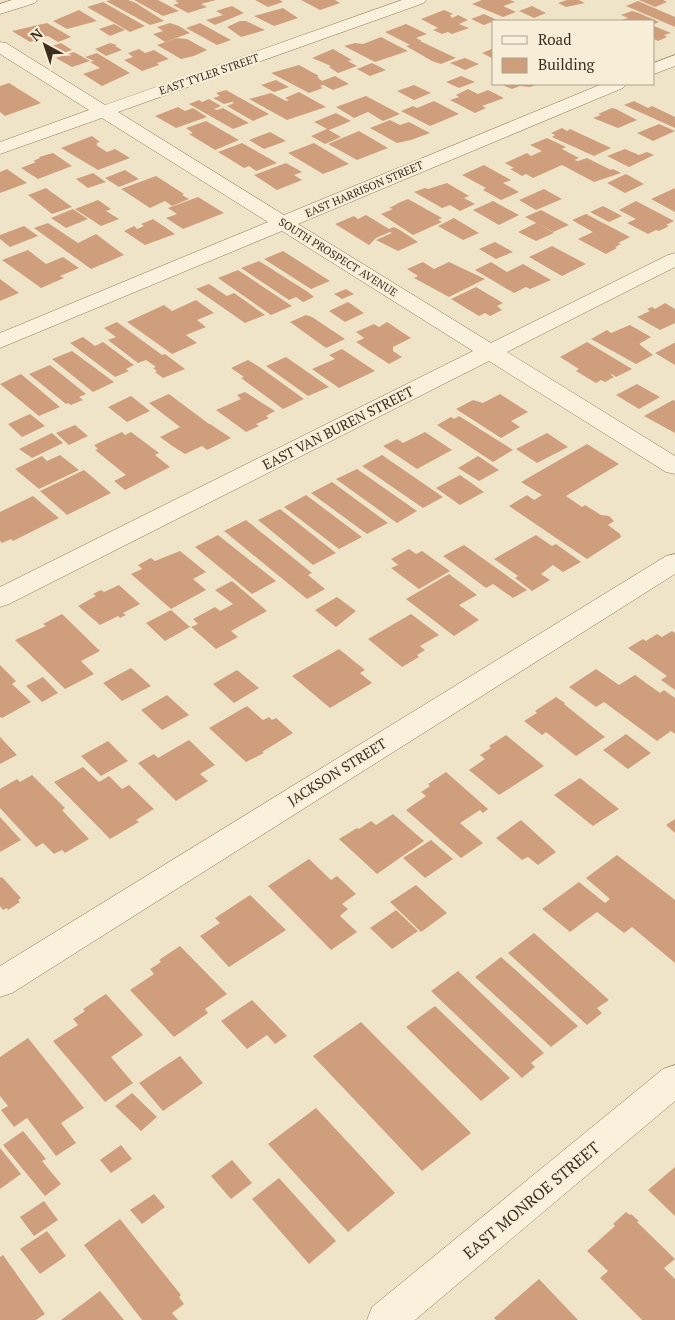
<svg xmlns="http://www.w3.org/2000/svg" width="675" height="1320" font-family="'PT Serif',serif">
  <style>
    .building { fill: #cf9f7d }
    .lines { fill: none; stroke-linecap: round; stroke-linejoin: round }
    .minor-casing { stroke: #8d765c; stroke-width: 1 }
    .tertiary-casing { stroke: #8d765c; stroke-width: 1 }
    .minor { fill: #faf1dc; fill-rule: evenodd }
    .tertiary { fill: #faf1dc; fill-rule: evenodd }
    .labels { text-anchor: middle; stroke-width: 4.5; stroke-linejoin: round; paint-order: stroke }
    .far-street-label { font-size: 11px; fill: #3d2e20; stroke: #f7eed8 }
    .street-label { font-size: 14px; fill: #3d2e20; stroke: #f7eed8 }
    .near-street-label { font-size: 16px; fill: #3d2e20; stroke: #f7eed8 }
  </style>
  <rect width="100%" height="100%" fill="#f0e4c8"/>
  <path class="building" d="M 111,0 L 128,0 L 136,3 L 164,21 L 150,25 L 106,1 Z
    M 134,0 L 158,0 L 179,11 L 163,16 Z
    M 178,0 L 216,0 L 201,4 L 207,7 L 188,13 L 173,5 L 179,3 L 175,1 Z
    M 255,0 L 280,0 L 283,2 L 268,7 Z
    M 301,0 L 335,0 L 340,3 L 320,10 Z
    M 482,0 L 510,0 L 515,2 L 503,6 L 516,12 L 503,17 L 472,4 Z
    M 567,0 L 579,0 L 585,3 L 566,7 L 558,3 Z
    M 639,0 L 663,0 L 667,2 L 655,7 Z
    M 638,1 L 675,17 L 675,27 L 626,6 Z
    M 103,2 L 145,26 L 130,32 L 87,7 Z
    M 232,6 L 244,13 L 215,25 L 206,20 L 223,15 L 216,11 Z
    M 532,6 L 546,13 L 534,18 L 519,11 Z
    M 283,8 L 298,18 L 274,26 L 254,16 Z
    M 79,10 L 97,21 L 67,29 L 53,21 Z
    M 444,10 L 453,14 L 450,15 L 452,18 L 458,15 L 468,20 L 459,24 L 469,28 L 452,34 L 448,32 L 442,34 L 433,30 L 438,28 L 421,19 Z
    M 632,11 L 639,13 L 659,22 L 654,24 L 654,21 L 619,21 L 628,18 L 621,15 Z
    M 484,14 L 497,20 L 484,25 L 471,19 Z
    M 240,21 L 246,21 L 265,30 L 241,37 L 227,27 Z
    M 47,23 L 71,37 L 58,42 L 48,36 L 30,42 L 12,31 Z
    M 170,23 L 179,26 L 190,33 L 165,42 L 153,34 L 163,31 L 157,27 Z
    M 200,23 L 231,40 L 217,45 L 186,28 Z
    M 114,24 L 125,30 L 110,36 L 99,29 Z
    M 406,24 L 427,34 L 416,38 L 422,41 L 420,41 L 456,58 L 441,64 L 432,61 L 406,46 L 410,45 L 385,32 Z
    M 654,26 L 671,33 L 664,35 L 667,37 L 658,41 L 654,39 Z
    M 381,37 L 408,51 L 375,62 L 344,46 L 355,43 L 363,44 Z
    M 177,38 L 187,39 L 207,50 L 194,56 L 181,59 L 157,45 Z
    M 61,43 L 72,50 L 54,56 L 43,49 Z
    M 110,43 L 117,45 L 115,46 L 122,50 L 106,56 L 95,49 Z
    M 494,48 L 494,59 L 482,53 Z
    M 139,49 L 145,53 L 154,50 L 169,59 L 157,63 L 159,65 L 142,71 L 124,60 L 133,57 L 128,53 Z
    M 333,49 L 352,60 L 348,61 L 357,66 L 338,73 L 329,67 L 331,66 L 312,58 Z
    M 74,52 L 90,61 L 72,67 L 56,58 Z
    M 97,53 L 130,73 L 102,86 L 83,74 L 100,68 L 90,62 L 94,61 L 85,57 Z
    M 465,58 L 479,64 L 465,70 L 450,63 Z
    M 372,63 L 386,70 L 370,76 L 357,69 Z
    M 299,65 L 319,76 L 317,76 L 319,78 L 318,78 L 322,81 L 335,76 L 349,84 L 333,90 L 323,85 L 320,86 L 323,88 L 309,93 L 271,73 Z
    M 461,76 L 475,82 L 459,88 L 446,82 Z
    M 276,80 L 289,87 L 274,92 L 261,85 Z
    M 9,83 L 41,103 L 5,116 L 0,112 L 0,86 Z
    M 500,84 L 539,84 L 530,87 L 520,86 L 512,89 Z
    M 414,85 L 431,93 L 414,100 L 397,91 Z
    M 468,89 L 478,94 L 488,90 L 504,98 L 482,106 L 486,108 L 475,113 L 450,100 L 459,97 L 456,95 Z
    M 226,90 L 269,114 L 253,121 L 227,106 L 234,103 L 232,102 L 224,104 L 213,98 L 220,96 L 216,93 Z
    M 299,92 L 326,107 L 287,120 L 249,99 L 271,93 L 286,101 L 289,100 L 285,98 Z
    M 366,96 L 400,114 L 383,121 L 368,112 L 354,118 L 336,107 Z
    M 209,99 L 221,106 L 214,109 L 217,110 L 223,108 L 249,123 L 233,129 L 189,104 L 199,100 L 202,102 Z
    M 434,101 L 459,114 L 430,126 L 401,111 L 413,106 L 417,108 Z
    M 634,101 L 648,108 L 652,106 L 675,117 L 675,128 L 624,105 Z
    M 178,107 L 185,111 L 193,108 L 207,117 L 176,128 L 155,116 Z
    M 612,108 L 616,109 L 637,120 L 618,128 L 593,118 L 601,115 L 598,114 Z
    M 336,113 L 351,121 L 329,130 L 341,137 L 325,144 L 311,136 L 327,129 L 314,122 Z
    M 390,120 L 400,125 L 409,122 L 430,133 L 411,140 L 397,143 L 370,128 Z
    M 206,121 L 239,140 L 215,150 L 189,134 L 193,133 L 186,128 Z
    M 659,124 L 675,131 L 653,141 L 637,133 Z
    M 562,128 L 567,131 L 570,129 L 611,148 L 594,156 L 552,137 L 555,135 L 551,133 Z
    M 359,131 L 388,148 L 357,160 L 328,144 Z
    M 270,132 L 286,141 L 264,149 L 249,140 Z
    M 92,136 L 100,142 L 96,143 L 98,144 L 96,145 L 107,152 L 115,149 L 130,158 L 98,170 L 61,148 Z
    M 547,138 L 566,147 L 562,149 L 579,158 L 574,160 L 578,161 L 587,158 L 611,170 L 613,169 L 621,173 L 594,182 L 562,165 L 533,178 L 526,174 L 522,176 L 510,169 L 514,168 L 505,163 L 527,153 L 531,156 L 542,151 L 530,145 Z
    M 242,143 L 277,163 L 256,171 L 249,166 L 244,168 L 218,152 Z
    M 314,143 L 349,164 L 323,174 L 288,153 Z
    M 625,149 L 639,155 L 647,152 L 654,155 L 629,167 L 607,156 Z
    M 53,153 L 72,166 L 38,179 L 21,168 L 36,162 L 33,161 L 40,158 L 39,157 Z
    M 286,163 L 302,172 L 294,175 L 302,180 L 277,190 L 254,175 Z
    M 484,165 L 511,180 L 503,183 L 519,192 L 501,200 L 483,190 L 486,188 L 462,175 Z
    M 7,169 L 27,183 L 0,193 L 0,172 Z
    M 125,170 L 139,179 L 119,187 L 105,178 Z
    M 93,173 L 106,182 L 88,188 L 76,179 Z
    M 626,174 L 644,184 L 625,193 L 607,183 Z
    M 156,176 L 184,194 L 182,195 L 189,199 L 172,206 L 165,201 L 150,208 L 121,189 Z
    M 447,183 L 469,196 L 464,198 L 475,204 L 460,211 L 450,205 L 442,208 L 414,192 L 425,188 L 428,189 Z
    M 46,188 L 72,207 L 52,214 L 28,195 Z
    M 675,188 L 675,212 L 651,199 Z
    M 544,189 L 562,199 L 536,210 L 519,200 Z
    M 198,197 L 224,213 L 183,229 L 166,218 L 177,214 L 168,208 Z
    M 408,199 L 442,218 L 438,220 L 442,222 L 413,235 L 381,214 L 393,209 L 389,208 L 397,204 L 396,204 Z
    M 98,200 L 111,209 L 106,211 L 119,219 L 101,226 L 75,209 Z
    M 493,201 L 519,215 L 499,225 L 473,210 Z
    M 636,201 L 674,221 L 666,225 L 669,226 L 659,231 L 656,230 L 648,234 L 627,223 L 636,219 L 619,210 Z
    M 603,206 L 622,216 L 609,222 L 590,212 Z
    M 73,209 L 88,219 L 66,228 L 51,218 Z
    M 541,210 L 569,225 L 553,232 L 525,217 Z
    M 586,214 L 630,237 L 618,243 L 621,244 L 615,247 L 617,248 L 606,254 L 578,239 L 593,232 L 572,220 Z
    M 366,215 L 389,229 L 394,227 L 400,230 L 418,242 L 398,251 L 376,240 L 392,233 L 390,232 L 376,238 L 369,245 L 335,224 L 354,216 L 358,219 Z
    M 454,218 L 479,233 L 463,240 L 438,226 Z
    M 153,219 L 175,234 L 145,245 L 124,231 L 134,226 L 137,229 L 144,226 L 141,224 Z
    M 48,223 L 78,243 L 96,234 L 124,255 L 91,269 L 34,228 Z
    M 536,223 L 554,233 L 536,241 L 518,232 Z
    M 24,226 L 38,236 L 10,247 L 0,239 L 0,235 Z
    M 495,242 L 513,252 L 496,259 L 479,249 Z
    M 552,246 L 586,264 L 562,276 L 529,257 Z
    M 28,250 L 46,264 L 63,257 L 79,268 L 60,276 L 64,278 L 41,288 L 2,260 Z
    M 283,251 L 330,281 L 311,289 L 264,259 Z
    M 259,261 L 308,292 L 314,297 L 303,302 L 296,297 L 289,300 L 241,268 Z
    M 423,262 L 434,269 L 449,262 L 485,279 L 449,297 L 414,278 L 418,276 L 407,269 Z
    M 491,262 L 507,272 L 523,264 L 551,280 L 530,289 L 526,287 L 514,293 L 475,270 Z
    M 238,270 L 292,306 L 271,315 L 218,278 Z
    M 0,279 L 19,293 L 0,301 Z
    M 209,284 L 227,296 L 234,293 L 265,315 L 245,323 L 196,289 Z
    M 476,287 L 503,303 L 497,306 L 502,310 L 490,316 L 485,313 L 479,316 L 451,299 Z
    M 346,289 L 354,294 L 342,299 L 334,294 Z
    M 196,300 L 214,313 L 197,320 L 206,327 L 186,335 L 197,343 L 172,354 L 127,322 L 164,305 L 172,311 Z
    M 348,302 L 364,313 L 345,322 L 329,311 Z
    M 665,303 L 675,309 L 675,323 L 660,330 L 637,317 L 650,311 L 647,309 L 652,307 L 655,309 Z
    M 306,315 L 312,317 L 345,339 L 326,348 L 290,322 Z
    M 117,322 L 162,355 L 165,354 L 185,369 L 163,378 L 155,372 L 157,371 L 153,368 L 156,367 L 146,360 L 138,363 L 108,340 L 116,337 L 104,328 Z
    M 387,322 L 411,338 L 393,347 L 393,351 L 402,357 L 389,364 L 356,342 L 364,338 L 356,332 L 374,324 L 379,327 Z
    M 630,325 L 651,337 L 639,344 L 653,355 L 636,364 L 591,339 L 607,330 L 611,333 Z
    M 83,337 L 95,346 L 103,342 L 134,365 L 126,369 L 129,371 L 115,377 L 70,343 Z
    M 587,342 L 632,369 L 616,377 L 612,374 L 611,375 L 614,377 L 605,382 L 601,380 L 596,383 L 576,371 L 579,369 L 560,357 Z
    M 674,343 L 675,343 L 675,365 L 655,353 Z
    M 342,349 L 375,371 L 339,388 L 312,369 L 335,359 L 329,355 Z
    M 72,351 L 114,382 L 93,392 L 52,359 Z
    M 286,357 L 329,387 L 308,396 L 266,366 Z
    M 248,360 L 261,368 L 304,399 L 283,409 L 241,378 L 244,377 L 231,368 Z
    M 50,365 L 86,394 L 79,397 L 83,400 L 71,405 L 68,403 L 66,404 L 29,374 Z
    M 21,374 L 60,407 L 39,416 L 0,384 Z
    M 637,384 L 660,397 L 639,409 L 616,395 Z
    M 245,392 L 275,411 L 266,416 L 269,418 L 256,424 L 259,426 L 246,432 L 216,410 L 241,399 L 237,395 Z
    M 169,394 L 209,424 L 210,424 L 231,438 L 207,450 L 202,446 L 185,454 L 174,447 L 160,437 L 180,427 L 149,403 Z
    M 500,394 L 528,412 L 511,421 L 520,427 L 501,438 L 456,409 L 473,400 L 483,403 Z
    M 131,396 L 150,411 L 127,422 L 108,407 Z
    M 673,400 L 675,401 L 675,433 L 644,416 Z
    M 30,414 L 45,426 L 22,437 L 8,424 Z
    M 459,416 L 513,450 L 493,462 L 437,425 L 451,417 L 454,419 Z
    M 75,425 L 88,436 L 69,445 L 56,433 Z
    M 122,432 L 125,435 L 131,432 L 159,453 L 155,455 L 170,467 L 125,490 L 114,481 L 126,475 L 95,450 L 98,449 L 94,445 Z
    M 425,432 L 452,450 L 417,469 L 383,446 L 397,439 L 403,443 Z
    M 52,433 L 63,443 L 32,458 L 19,449 Z
    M 547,433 L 568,447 L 537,463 L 516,449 Z
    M 587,444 L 619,464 L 566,496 L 582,507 L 585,505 L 601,515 L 609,516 L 614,521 L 608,525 L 620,534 L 621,537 L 587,559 L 509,506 L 527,495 L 534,500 L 542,495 L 521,482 Z
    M 60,455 L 79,470 L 39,489 L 15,469 L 42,456 L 47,461 Z
    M 382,455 L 443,497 L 423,508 L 362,466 Z
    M 478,456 L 499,470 L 479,481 L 458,468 Z
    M 357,469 L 417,511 L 397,523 L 336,479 Z
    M 84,470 L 111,493 L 67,515 L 40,491 Z
    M 460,475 L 484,492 L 460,505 L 436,488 Z
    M 332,482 L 388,523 L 367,534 L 311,493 Z
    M 306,495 L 362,537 L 339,549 L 284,507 Z
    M 33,496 L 59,518 L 13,541 L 11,539 L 2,543 L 0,541 L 0,512 Z
    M 280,509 L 336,553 L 313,565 L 258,520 Z
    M 246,520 L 312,573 L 308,575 L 325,589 L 307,599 L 224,531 Z
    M 218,535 L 276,581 L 252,594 L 195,547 Z
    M 536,535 L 552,546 L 556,544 L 581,562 L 563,572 L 553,565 L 541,574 L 550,580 L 532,591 L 515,578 L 518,576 L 494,559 Z
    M 464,545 L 527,590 L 513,598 L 493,584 L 486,588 L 443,556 Z
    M 409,549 L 416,554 L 422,551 L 450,571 L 419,589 L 391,568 L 398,565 L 391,559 Z
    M 180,551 L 206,572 L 193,579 L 206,590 L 171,609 L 131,574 L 142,569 L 138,565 L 151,558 L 155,561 Z
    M 449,574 L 477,595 L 459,605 L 479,620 L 454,636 L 406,599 Z
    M 232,581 L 267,611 L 231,631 L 238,637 L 216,649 L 191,627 L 198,624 L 193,619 L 215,607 L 220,611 L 233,604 L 215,590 Z
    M 119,585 L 140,604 L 123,613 L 126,615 L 120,618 L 118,616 L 100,625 L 78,606 L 96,596 L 93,594 L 101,590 L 104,592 Z
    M 337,597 L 356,611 L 336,627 L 315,610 Z
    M 171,610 L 190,627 L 165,641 L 146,623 Z
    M 62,614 L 100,651 L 81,661 L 94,674 L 65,689 L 15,640 L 46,626 L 43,624 Z
    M 411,614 L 439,635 L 420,646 L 425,650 L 417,655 L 419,657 L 402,667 L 368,639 Z
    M 672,631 L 675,633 L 675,690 L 661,680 L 667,676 L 628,648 L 643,639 L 646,641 L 657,634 L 662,637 Z
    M 339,649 L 365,670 L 360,673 L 372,683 L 330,708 L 292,676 Z
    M 0,665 L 16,681 L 12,684 L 31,702 L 2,718 L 0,717 Z
    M 131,668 L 151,686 L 122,701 L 103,683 Z
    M 596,669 L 619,685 L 635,675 L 660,693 L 664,690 L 675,698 L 675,734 L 671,731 L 657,741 L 604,702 L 596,707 L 569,687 Z
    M 237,670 L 259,688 L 234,703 L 213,684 Z
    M 43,677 L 58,693 L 42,702 L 26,686 Z
    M 167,695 L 189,715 L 162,730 L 141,710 Z
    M 556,697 L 565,703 L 564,704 L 605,737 L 576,756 L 546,732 L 542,735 L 524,721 L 537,713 L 535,711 Z
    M 247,706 L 263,720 L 269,717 L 272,720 L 276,718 L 293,733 L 262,752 L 264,753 L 246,762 L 209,728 Z
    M 626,734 L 651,753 L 628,769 L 603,750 Z
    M 506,735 L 544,766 L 499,795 L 469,770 L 485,759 L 480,755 L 491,748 L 489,746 Z
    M 0,737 L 17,755 L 0,764 Z
    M 189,740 L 215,765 L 200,774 L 208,781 L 176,801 L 138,763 L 154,754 L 158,758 Z
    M 108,741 L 128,761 L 101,776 L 81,756 Z
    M 83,767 L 99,782 L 109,776 L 122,789 L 129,785 L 154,809 L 136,820 L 139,822 L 110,839 L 54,782 Z
    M 446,772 L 488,809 L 483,813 L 480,810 L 460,823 L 483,843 L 461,858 L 406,810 L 426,796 L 421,792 L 430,786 L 428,784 Z
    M 32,775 L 65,808 L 62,810 L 89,839 L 65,853 L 62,850 L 54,854 L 43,843 L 36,847 L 0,808 L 0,789 L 17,779 L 20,782 Z
    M 580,778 L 619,809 L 593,826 L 554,795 Z
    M 393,814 L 424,841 L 377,874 L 339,839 L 357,828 L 359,829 L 371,821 L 376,825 Z
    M 0,817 L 21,840 L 0,852 Z
    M 675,819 L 675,833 L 666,825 Z
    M 521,820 L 556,852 L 538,865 L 528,857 L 522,860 L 496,838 Z
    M 431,840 L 453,859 L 425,878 L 403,858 Z
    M 617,855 L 675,900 L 675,963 L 632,927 L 624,933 L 597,912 L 570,932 L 542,909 L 579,882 L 605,903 L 610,899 L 586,878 Z
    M 309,859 L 331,880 L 337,876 L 356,894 L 342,904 L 348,909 L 340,916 L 357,932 L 331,950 L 268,886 Z
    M 2,877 L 21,898 L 18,900 L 20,902 L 8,910 L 7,908 L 3,910 L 0,906 L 0,878 Z
    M 416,885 L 447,913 L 421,932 L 390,902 Z
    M 250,895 L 286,930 L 229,967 L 200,936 L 220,923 L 215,918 Z
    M 396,910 L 418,931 L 392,949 L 370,928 Z
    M 534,933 L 609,1000 L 597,1008 L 602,1013 L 587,1025 L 508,953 Z
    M 180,946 L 227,994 L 205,1009 L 208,1013 L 174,1037 L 130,990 L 154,974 L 150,969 L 161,962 L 159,960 Z
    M 501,957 L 578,1026 L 551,1047 L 475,977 Z
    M 458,971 L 544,1053 L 531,1063 L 535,1067 L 522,1078 L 431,991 Z
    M 106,994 L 143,1035 L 111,1057 L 133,1083 L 105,1102 L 53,1041 L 78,1025 L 73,1019 L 85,1011 L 83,1009 Z
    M 252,1000 L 287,1036 L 275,1044 L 267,1035 L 247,1049 L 221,1021 Z
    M 435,1006 L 510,1078 L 481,1101 L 406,1027 Z
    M 361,1022 L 471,1133 L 422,1171 L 313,1056 Z
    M 28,1038 L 84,1108 L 61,1123 L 76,1143 L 56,1156 L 27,1118 L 14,1127 L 1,1110 L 8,1106 L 0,1096 L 0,1057 Z
    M 180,1056 L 203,1083 L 163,1111 L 139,1083 Z
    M 132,1093 L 157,1117 L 141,1131 L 115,1106 Z
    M 316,1108 L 395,1193 L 348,1232 L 268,1144 Z
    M 23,1131 L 46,1159 L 42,1161 L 61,1184 L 45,1196 L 3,1145 Z
    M 121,1145 L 132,1159 L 111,1173 L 100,1160 Z
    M 0,1148 L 21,1174 L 0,1189 Z
    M 232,1160 L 252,1183 L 231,1199 L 211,1176 Z
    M 675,1167 L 675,1216 L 648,1190 Z
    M 279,1178 L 336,1241 L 309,1264 L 252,1199 Z
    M 154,1194 L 165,1207 L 142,1224 L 130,1210 Z
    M 44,1201 L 58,1220 L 34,1236 L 20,1217 Z
    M 626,1212 L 630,1215 L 631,1214 L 639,1221 L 637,1222 L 675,1259 L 664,1268 L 675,1279 L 675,1320 L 642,1320 L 600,1278 L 608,1271 L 587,1251 L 615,1226 L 613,1224 Z
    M 120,1219 L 181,1295 L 179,1297 L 184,1304 L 172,1313 L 178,1320 L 142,1320 L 84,1245 Z
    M 47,1231 L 66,1256 L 40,1274 L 20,1249 Z
    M 3,1255 L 45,1314 L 36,1320 L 0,1320 L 0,1257 Z
    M 539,1279 L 578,1320 L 496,1320 L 494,1318 Z
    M 100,1291 L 124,1320 L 61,1320 Z"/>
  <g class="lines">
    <g class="minor-casing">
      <path id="minor" d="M 402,0 L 426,0 L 424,3 L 118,112 L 284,215 L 602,84 L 626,84 L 623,88 L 298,224 L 491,343 L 668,255 L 675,253 L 675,267 L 507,352 L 675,456 L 675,474 L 666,472 L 489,361 L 9,604 L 0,607 L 0,587 L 473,351 L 282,231 L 0,348 L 0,333 L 268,222 L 102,118 L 0,154 L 0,142 L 89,110 L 0,54 L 0,42 L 6,43 L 105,105 Z
        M 675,55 L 675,66 L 654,74 L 654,63 Z
        M 675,554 L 675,574 L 12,993 L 0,997 L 0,966 L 666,556 Z
        M 675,1065 L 675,1101 L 415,1320 L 367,1320 L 372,1307 L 663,1069 Z"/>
    </g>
    <g class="tertiary-casing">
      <path id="tertiary" d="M 12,0 L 37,0 L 35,3 L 0,14 L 0,4 Z"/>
    </g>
    <use href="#minor" class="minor"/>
    <use href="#tertiary" class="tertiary"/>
  </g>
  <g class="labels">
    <g class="far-street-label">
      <text transform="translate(209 74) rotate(-19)" y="4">EAST TYLER STREET</text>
      <text transform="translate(364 189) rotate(-23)" y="4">EAST HARRISON STREET</text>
      <text transform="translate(338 257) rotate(32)" y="4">SOUTH PROSPECT AVENUE</text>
    </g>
    <g class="street-label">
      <text transform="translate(338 428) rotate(-27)" y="5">EAST VAN BUREN STREET</text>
      <text transform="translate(337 772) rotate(-32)" y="5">JACKSON STREET</text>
    </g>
    <g class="near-street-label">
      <text transform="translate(531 1200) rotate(-40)" y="6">EAST MONROE STREET</text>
    </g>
  </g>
  <rect x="492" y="20" width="162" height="65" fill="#f7eed8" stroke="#ada18e"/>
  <rect x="502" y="36" width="25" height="8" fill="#faf1dc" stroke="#ada18e"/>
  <text x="538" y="45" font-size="15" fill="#3d2e20">Road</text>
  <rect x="502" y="58" width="25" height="15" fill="#cf9f7d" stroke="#ada18e"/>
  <text x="538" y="70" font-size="15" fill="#3d2e20">Building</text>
  <g transform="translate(45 45) rotate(320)" stroke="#f7eed8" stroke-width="4" paint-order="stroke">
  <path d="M0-4L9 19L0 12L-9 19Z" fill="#3d2e20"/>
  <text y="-8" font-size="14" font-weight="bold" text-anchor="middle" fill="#3d2e20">N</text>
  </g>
</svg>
